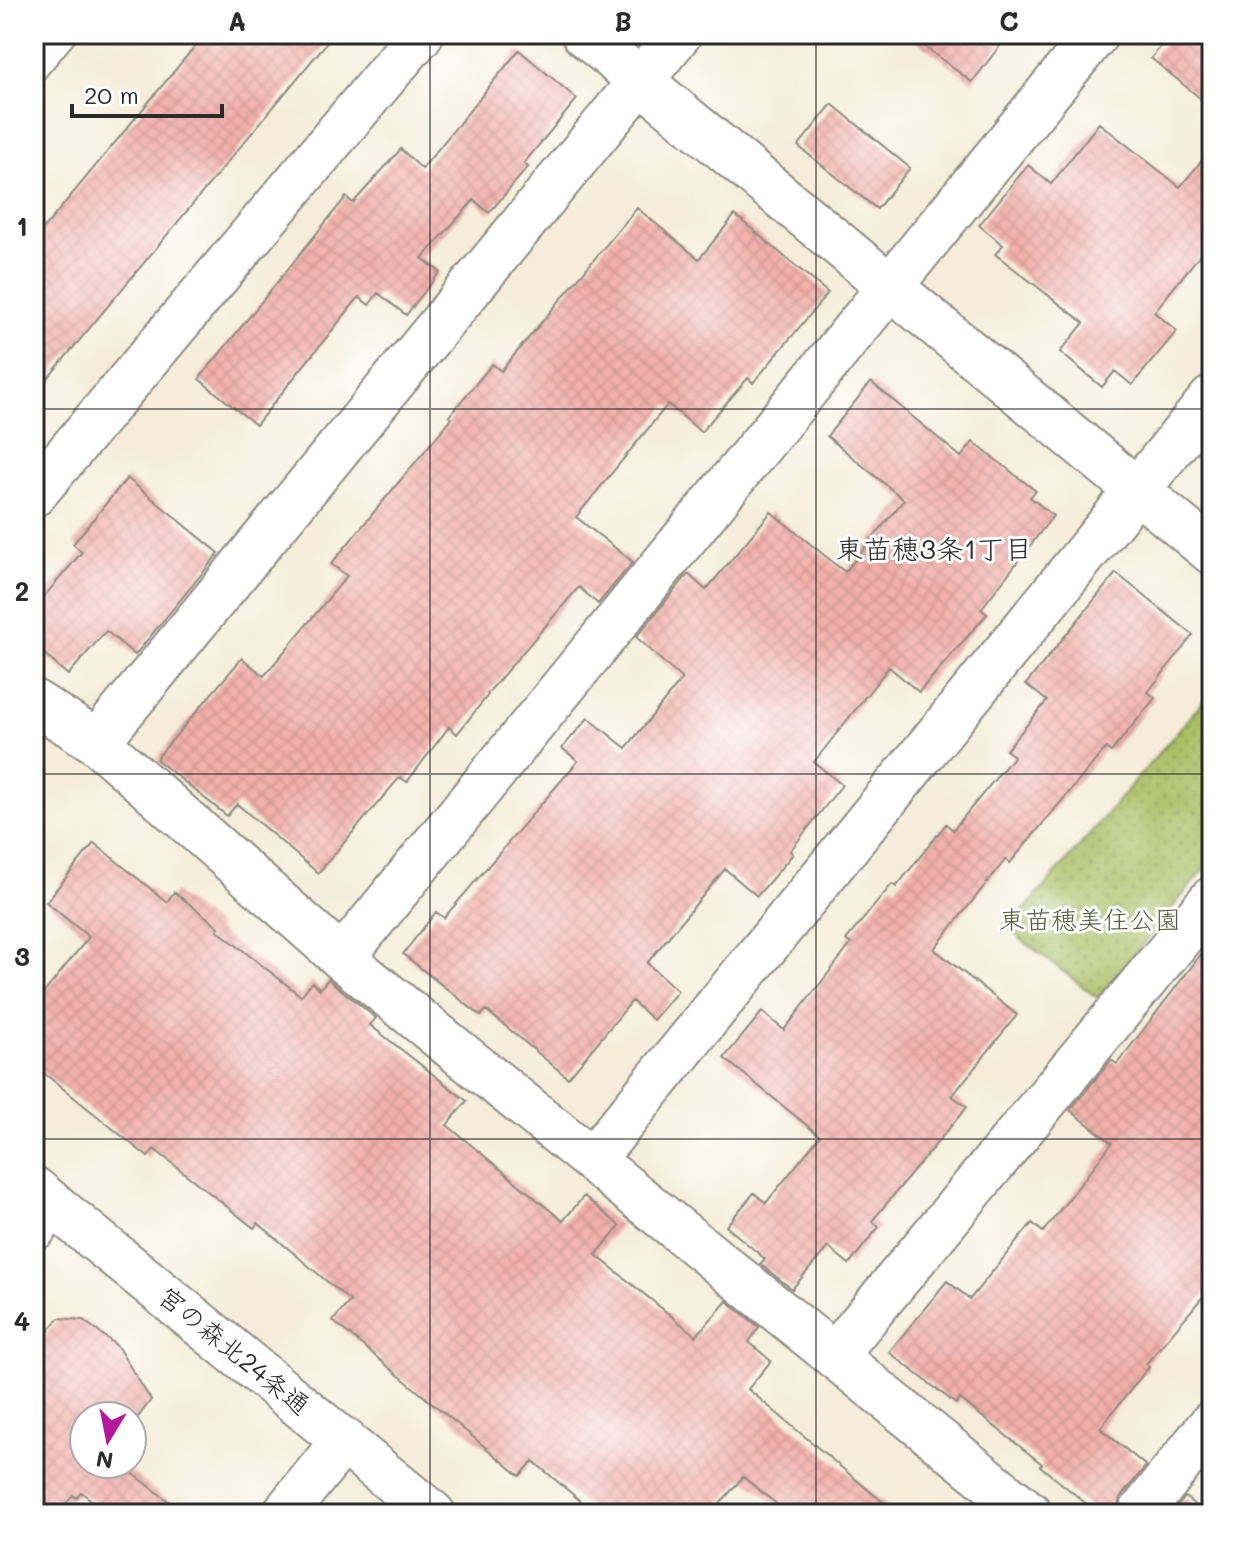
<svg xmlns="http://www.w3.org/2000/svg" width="1246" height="1548" font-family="Mali,'Klee One',sans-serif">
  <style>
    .park { fill: url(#park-dots); stroke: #6a7446; stroke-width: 2 }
    .building { fill: url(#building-cross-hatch) }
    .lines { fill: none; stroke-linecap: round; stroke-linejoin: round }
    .service-casing { stroke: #908c82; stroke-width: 28 }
    .minor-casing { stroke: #908c82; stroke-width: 48 }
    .tertiary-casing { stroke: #908c82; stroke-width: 48 }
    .service { stroke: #fff; stroke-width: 24 }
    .minor { stroke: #fff; stroke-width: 44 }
    .tertiary { stroke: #fff; stroke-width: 44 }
    .grid { fill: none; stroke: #2b2b2b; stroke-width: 2; stroke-opacity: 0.55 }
    .labels { text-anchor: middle; stroke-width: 6; stroke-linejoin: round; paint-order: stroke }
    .park-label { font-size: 26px; fill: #575e3e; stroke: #fff }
    .street-label { font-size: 26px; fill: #2b2b2b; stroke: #fff }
    .neighbourhood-label { font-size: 28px; fill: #2b2b2b; stroke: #fff }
    .neatline { fill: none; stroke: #2b2b2b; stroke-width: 3 }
    .grid-label { font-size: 26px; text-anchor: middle; font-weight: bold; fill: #2b2b2b }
  </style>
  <defs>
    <pattern id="park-dots" width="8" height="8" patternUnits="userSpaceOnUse" patternTransform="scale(2)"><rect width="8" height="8" fill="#a9bd62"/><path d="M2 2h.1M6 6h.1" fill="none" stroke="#8a9a51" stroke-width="1.8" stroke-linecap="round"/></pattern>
    <pattern id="building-cross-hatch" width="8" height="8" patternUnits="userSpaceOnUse" patternTransform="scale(2)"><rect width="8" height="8" fill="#f3b1ab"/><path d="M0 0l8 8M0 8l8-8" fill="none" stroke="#d09893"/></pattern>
  </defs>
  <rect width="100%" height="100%" fill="#fff"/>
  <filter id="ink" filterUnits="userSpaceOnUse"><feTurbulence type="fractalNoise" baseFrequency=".0125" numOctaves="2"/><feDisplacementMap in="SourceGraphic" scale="16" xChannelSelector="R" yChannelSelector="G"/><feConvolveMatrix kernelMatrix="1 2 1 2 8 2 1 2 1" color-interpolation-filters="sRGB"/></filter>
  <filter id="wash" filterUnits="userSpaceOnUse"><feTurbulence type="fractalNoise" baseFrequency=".006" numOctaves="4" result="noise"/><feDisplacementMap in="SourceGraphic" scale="32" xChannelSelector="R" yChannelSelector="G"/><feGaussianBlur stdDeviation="1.8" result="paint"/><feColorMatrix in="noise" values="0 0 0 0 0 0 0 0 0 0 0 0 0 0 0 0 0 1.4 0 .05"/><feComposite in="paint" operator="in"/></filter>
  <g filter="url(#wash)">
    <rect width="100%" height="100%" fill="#f5edd9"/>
    <path class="park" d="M 1212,691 L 1212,860 L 1098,998 L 1008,929 Z"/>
    <g id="blocks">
      <path class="building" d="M 205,34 L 334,34 L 34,395 L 34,240 Z
        M 908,34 L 1009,34 L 972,82 Z
        M 1171,34 L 1212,34 L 1212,108 L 1151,58 Z
        M 519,50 L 577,99 L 524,163 L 528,167 L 489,213 L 474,200 L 422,258 L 440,272 L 406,315 L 378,293 L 369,305 L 359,297 L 256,425 L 199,379 L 346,197 L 353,203 L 401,149 L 422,169 Z
        M 832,104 L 910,168 L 877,209 L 798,146 Z
        M 1099,123 L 1180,187 L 1212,148 L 1212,240 L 1154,312 L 1177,331 L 1132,385 L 1115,371 L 1102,387 L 1060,352 L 1084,323 L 995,254 L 1003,245 L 979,225 L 1028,165 L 1051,184 Z
        M 637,208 L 699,259 L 735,215 L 828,293 L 753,383 L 748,378 L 701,432 L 668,404 L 576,517 L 633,562 L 598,604 L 579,587 L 487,694 L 488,695 L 457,734 L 449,727 L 407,782 L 400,777 L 318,873 L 237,804 L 227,816 L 156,759 L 242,658 L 264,676 L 347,576 L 331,564 L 452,418 L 449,416 L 492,364 L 501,371 Z
        M 871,382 L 961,457 L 973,442 L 1036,491 L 1030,497 L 1053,516 L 981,609 L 987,614 L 919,692 L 889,667 L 814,762 L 842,785 L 790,851 L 793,854 L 757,896 L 725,869 L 647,963 L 678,991 L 653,1020 L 632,1001 L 568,1078 L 486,1010 L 481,1016 L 403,954 L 436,912 L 444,918 L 578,761 L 562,748 L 588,718 L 626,748 L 682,679 L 636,637 L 688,574 L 706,590 L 771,512 L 845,572 L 904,500 L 827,436 Z
        M 127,478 L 219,553 L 135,655 L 106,631 L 68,675 L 34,645 L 34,608 L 82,552 L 73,544 Z
        M 1116,573 L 1193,635 L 1148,692 L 1155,698 L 1111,752 L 1106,748 L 1010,863 L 1006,859 L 934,949 L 1017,1015 L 952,1096 L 967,1107 L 872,1221 L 879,1227 L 849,1264 L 828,1247 L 792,1289 L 760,1264 L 765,1259 L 726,1226 L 754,1193 L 766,1203 L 820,1136 L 724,1058 L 762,1012 L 784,1030 L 851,944 L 846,940 L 892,884 L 896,887 L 946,824 L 953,830 L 1014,756 L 1006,750 L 1047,701 L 1026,684 Z
        M 94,843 L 167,902 L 174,892 L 219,927 L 217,930 L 301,996 L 312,982 L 320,989 L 328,979 L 376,1018 L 370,1025 L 467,1101 L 447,1125 L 563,1221 L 584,1196 L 620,1226 L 596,1255 L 696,1336 L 727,1301 L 759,1327 L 749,1342 L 771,1361 L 748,1389 L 897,1514 L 789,1514 L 743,1477 L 711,1514 L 596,1514 L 533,1461 L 520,1476 L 333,1321 L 350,1301 L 258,1223 L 254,1228 L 154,1149 L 148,1157 L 34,1065 L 34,1005 L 89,937 L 46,902 Z
        M 1212,940 L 1212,1286 L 1146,1364 L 1149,1367 L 1100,1428 L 1146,1466 L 1120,1498 L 1116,1514 L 1099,1514 L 1040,1466 L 1042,1464 L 960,1399 L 956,1404 L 889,1352 L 947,1281 L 970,1299 L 1032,1223 L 1043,1232 L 1112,1143 L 1070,1110 L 1111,1060 L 1117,1064 Z
        M 59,1318 L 83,1320 L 117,1346 L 151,1400 L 132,1425 L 132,1416 L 84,1416 L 84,1464 L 121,1464 L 185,1514 L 109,1514 L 81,1492 L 76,1498 L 73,1495 L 58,1514 L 34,1514 L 34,1350 Z
        M 1185,1497 L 1206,1514 L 1172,1514 Z"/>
    </g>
  </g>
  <g filter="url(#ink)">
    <use href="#blocks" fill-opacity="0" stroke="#908c82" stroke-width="2"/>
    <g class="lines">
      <g class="service-casing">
        <path id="service" d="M 34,70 L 64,34"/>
      </g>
      <g class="minor-casing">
        <path id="minor" d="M 584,34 L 1212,552
          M 34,494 L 421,34
          M 34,702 L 97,742 L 342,958 L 1030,1514
          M 97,742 L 679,34
          M 342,958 L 1096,34
          M 592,1160 L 1212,398
          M 34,1228 L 53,1204
          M 834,1356 L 1212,899
          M 284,1514 L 344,1440
          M 1140,1514 L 1212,1423"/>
      </g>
      <g class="tertiary-casing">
        <path id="tertiary" d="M 34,1189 L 433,1514"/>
      </g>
      <use href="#service" class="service"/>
      <use href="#minor" class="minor"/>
      <use href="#tertiary" class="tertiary"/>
    </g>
  </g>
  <path class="grid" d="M 430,34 L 430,1514M 816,34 L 816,1514M 34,409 L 1212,409M 34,774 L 1212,774M 34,1139 L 1212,1139"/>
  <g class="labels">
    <g class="park-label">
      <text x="1090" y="929">東苗穂美住公園</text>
    </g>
    <g class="street-label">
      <text transform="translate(234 1351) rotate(39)" y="9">宮の森北24条通</text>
    </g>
    <g class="neighbourhood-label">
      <text x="934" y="559">東苗穂3条1丁目</text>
    </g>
  </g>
  <rect width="1246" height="1548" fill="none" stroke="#fff" stroke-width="88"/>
  <g transform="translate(108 1440) rotate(190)"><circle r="38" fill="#ffffff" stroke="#aaaaaa" stroke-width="2"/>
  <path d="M0-6L14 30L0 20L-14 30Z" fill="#b5179e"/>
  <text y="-12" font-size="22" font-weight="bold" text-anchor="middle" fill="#2b2b2b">N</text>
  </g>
  <path d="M72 104v12h150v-12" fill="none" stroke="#2b2b2b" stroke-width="4"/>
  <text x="84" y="104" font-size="24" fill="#2b2b2b" stroke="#ffffff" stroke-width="6" paint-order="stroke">20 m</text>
  <rect x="44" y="44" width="1158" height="1460" class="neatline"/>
  <g class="grid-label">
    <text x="237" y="31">A</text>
    <text x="623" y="31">B</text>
    <text x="1009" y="31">C</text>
    <text x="22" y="236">1</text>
    <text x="22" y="601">2</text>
    <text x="22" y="966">3</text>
    <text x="22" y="1331">4</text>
  </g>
</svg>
